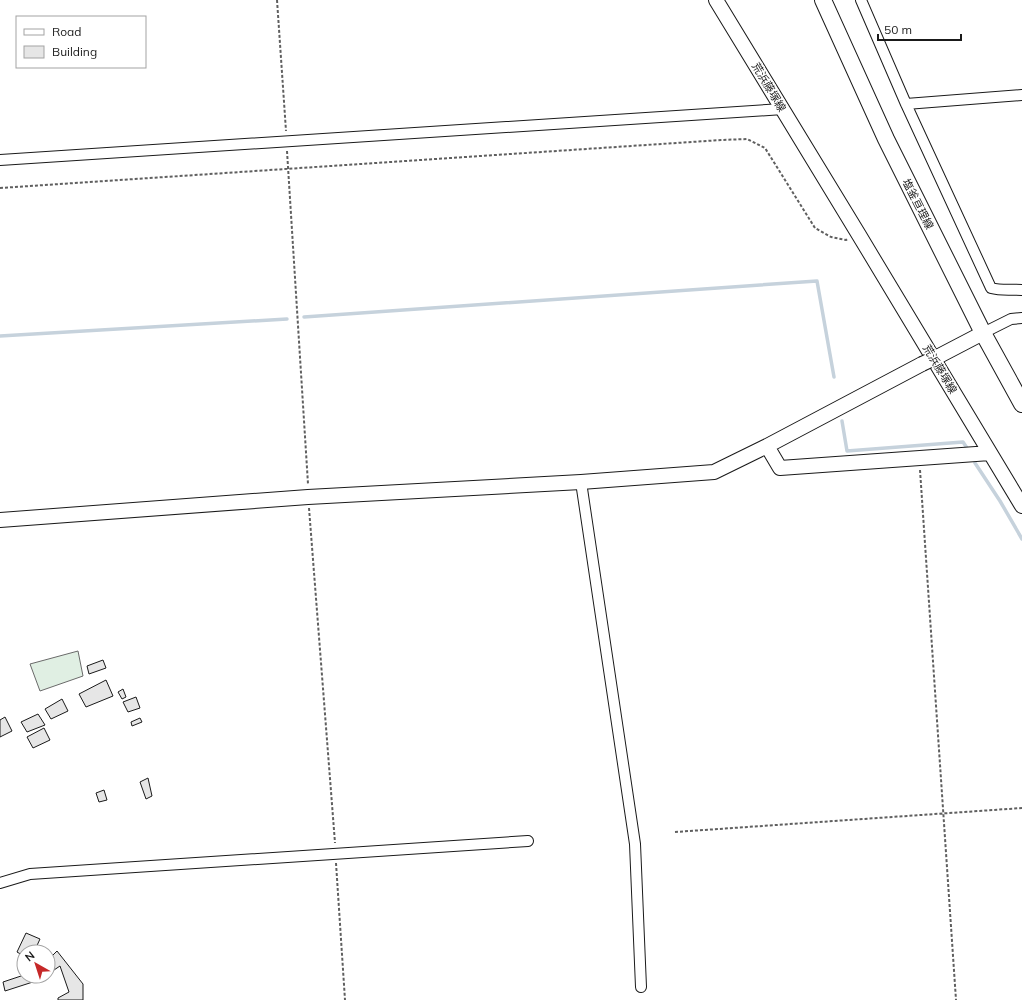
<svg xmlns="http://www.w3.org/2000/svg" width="1022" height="1000" font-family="Mulish,'Noto Sans JP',sans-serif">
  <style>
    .green { fill: #e0efe3; stroke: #6a6a6a }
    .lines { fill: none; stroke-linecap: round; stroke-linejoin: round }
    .stream { stroke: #c6d2dc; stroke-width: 3.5 }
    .building { fill: #e6e6e6; stroke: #1a1a1a }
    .street-casing { stroke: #1a1a1a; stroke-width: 12 }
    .secondary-casing { stroke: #1a1a1a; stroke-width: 16 }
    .primary-casing { stroke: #1a1a1a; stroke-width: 18 }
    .path { stroke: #5f5f5f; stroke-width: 2; stroke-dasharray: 3 2; stroke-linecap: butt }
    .street { stroke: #fff; stroke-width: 10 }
    .secondary { stroke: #fff; stroke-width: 14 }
    .primary { stroke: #fff; stroke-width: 16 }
    .secondary-bridge-casing { stroke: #1a1a1a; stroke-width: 16; stroke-linecap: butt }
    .secondary-bridge { stroke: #fff; stroke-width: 14 }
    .labels { text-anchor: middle; stroke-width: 3; stroke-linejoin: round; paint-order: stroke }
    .street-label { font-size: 11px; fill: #1a1a1a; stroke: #fff }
  </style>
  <rect width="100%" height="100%" fill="#fff"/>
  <path class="green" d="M 78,651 L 83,676 L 40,691 L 30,664 Z"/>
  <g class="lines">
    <path class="stream" d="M 304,317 L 817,281 L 834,377
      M 0,336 L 287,319
      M 842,421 L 847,451 L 963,442 L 967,448
      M 975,463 L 1000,501 L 1022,539"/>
  </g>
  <path class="building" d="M 103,660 L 106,668 L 89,674 L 87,666 Z
    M 106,680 L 113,696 L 86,707 L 79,694 Z
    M 123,689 L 126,697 L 122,699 L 118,692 Z
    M 136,697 L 140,708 L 128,712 L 123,702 Z
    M 62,699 L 68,711 L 51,719 L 45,709 Z
    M 38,714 L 45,725 L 27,732 L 21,722 Z
    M 5,717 L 12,731 L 0,737 L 0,720 Z
    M 140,718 L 142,722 L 132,726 L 131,722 Z
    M 44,728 L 50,740 L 33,748 L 27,737 Z
    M 148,778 L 152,796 L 146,799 L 140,782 Z
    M 104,790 L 107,800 L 99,802 L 96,793 Z
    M 26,933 L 40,939 L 34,952 L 24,952 L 24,956 L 17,952 Z
    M 57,951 L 83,984 L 83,1000 L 58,1000 L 58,998 L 69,992 L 60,966 L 48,974 L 48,960 Z
    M 24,975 L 45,976 L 39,980 L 5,991 L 3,982 Z"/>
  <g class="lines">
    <g class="street-casing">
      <path id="street" d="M 861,0 L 906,104 L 991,288 C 1002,291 1011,289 1022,290
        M 906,104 L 1022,95
        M 0,160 L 783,109
        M 983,333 L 1011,319 L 1022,318
        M 581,482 L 635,844 L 641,987
        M 0,883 L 30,874 L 528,841"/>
    </g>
    <g class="secondary-casing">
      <path id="secondary" d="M 716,0 L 859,235 L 1022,506
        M 939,356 L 983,333
        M 767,446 L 780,468 L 990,453
        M 0,520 L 308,497 L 581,482 L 714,472 L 767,446 L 922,364"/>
    </g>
    <g class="primary-casing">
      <path id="primary" d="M 823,0 L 886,139 L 983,333 L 1022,404"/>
    </g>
    <path class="path" d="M 277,0 L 286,131
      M 287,151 L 308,484
      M 0,188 L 721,140 L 747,139 L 765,148 L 815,228 L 831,237 L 846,240 L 848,239
      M 920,470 L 956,1000
      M 309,508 L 335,843
      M 675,832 L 1022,808
      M 336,863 L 345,1000"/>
    <use href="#street" class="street"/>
    <use href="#secondary" class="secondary"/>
    <use href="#primary" class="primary"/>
    <g class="secondary-bridge-casing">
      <path id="secondary-bridge" d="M 922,364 L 939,356"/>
    </g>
    <use href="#secondary-bridge" class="secondary-bridge"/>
  </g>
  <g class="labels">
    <g class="street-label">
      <text transform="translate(769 87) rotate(59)" y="4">荒浜藤塚線</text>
      <text transform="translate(918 204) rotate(63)" y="4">塩釜亘理線</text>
      <text transform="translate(940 369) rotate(59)" y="4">荒浜藤塚線</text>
    </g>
  </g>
  <rect x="16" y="16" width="130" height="52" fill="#ffffff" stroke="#a3a3a3"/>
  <rect x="24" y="29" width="20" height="6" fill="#ffffff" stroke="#a3a3a3"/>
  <text x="52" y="36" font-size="12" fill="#1a1a1a">Road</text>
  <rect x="24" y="46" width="20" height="12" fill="#e6e6e6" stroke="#a3a3a3"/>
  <text x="52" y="56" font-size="12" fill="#1a1a1a">Building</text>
  <g transform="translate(36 964) rotate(321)"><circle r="19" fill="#ffffff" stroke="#a3a3a3"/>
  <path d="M0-3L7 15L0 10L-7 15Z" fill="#c62828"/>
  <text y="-6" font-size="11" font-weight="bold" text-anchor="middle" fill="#1a1a1a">N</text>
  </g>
  <path d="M878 34v6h83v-6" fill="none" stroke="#1a1a1a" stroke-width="2"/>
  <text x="884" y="34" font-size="12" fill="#1a1a1a" stroke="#ffffff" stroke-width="3" paint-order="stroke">50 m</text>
</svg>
